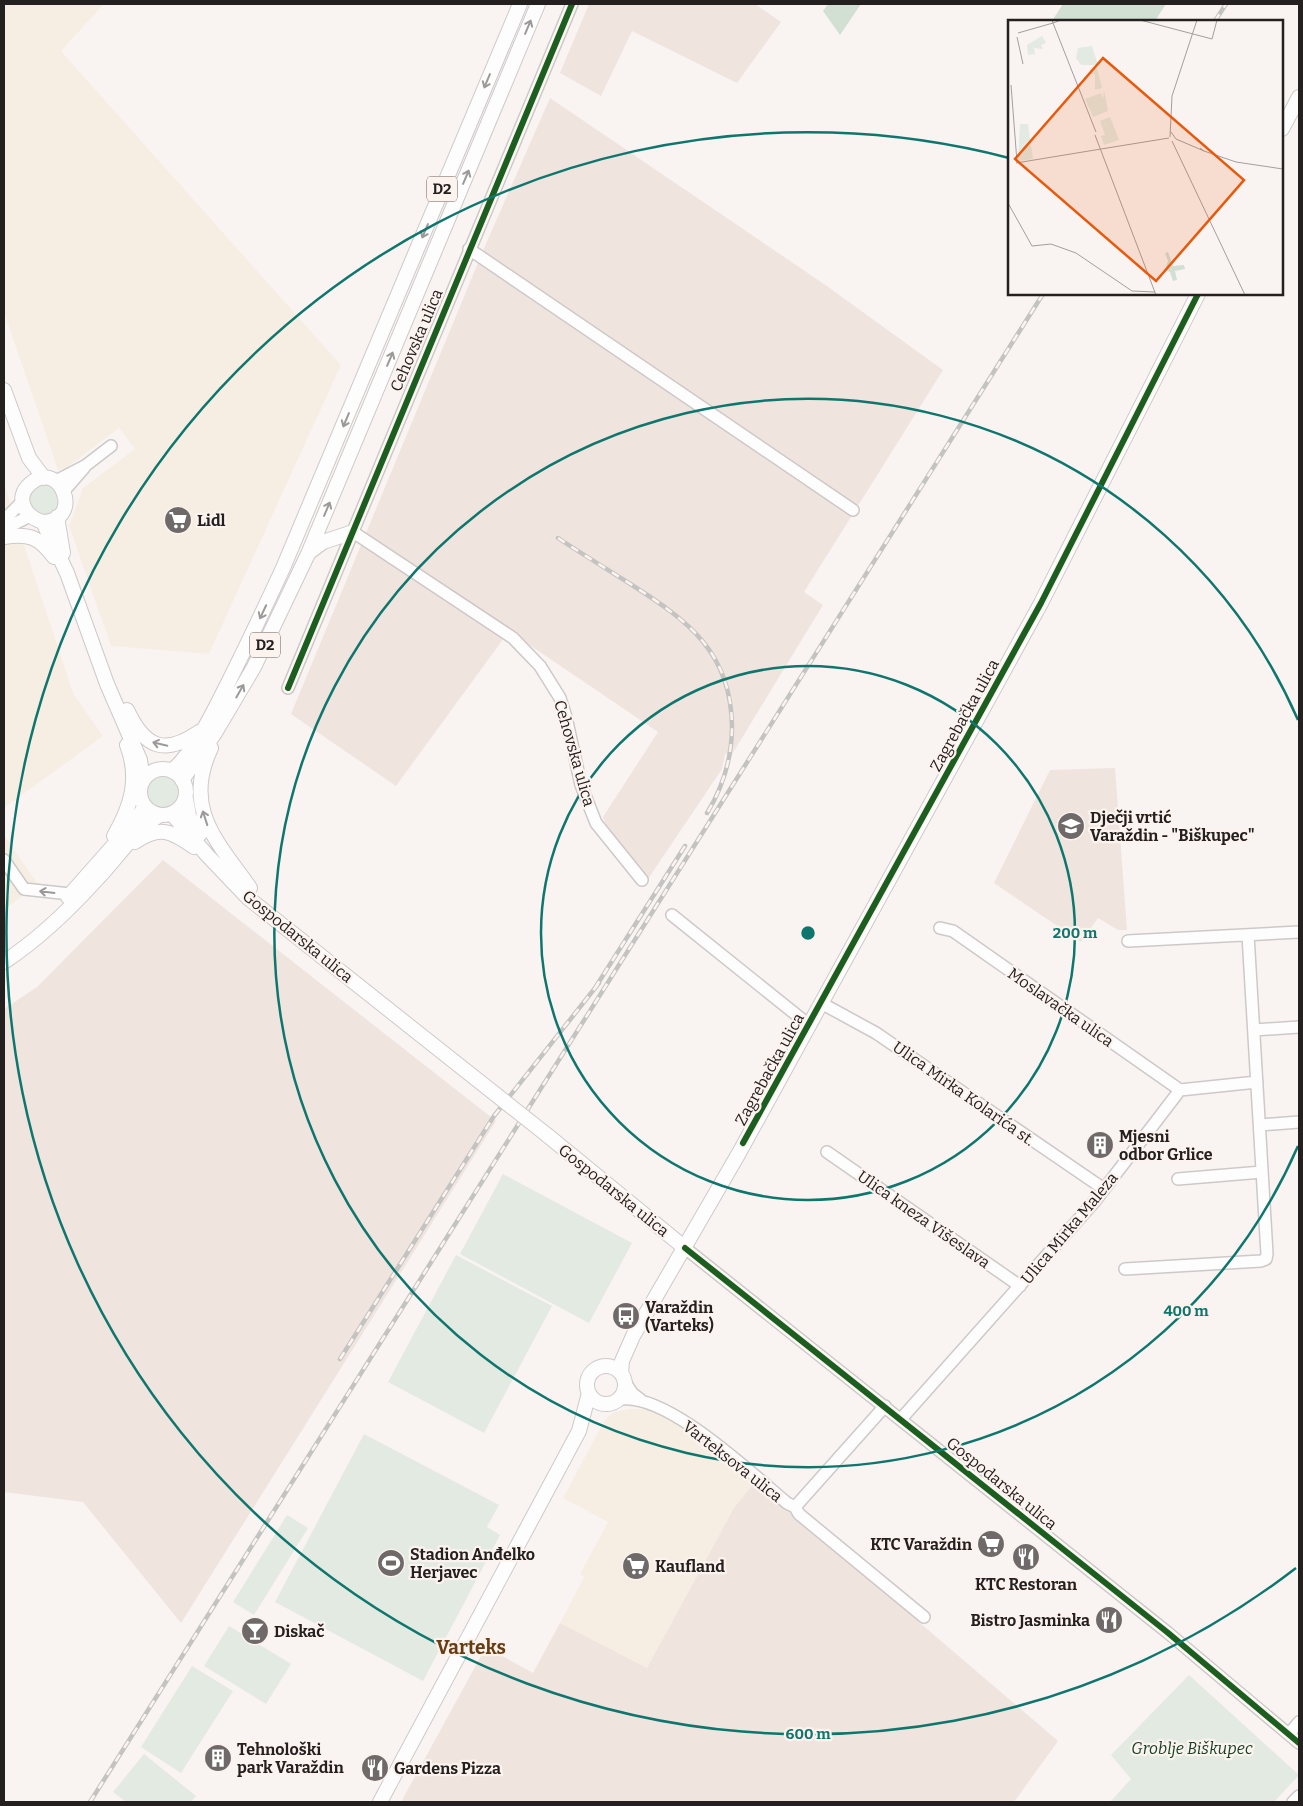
<svg xmlns="http://www.w3.org/2000/svg" width="1303" height="1806" font-family="Bitter,serif">
  <style>
    .commercial { fill: #f6eee2 }
    .built { fill: #efe4de }
    .green { fill: #e2eae2 }
    .forest { fill: #d2dfd3 }
    .lines { fill: none; stroke-linecap: round; stroke-linejoin: round }
    .minor-casing { stroke: #cdc9c8; stroke-width: 14 }
    .major-casing { stroke: #cdc9c8; stroke-width: 16 }
    .minor { stroke: #fefdfd; stroke-width: 11 }
    .major { stroke: #fefdfd; stroke-width: 14 }
    .rail-casing { stroke: #c3c3c2; stroke-width: 4.5 }
    .rail { stroke: #fcf3ef; stroke-width: 2.5; stroke-dasharray: 8; stroke-linecap: butt }
    .major-bridge-casing { stroke: #cdc9c8; stroke-width: 16; stroke-linecap: butt }
    .major-bridge { stroke: #fefdfd; stroke-width: 14 }
    .cycleway-casing { stroke: #fcf3ef; stroke-width: 9 }
    .cycleway { stroke: #1b5e20; stroke-width: 6 }
    .oneway { stroke: #9c9a99 }
    .ring { fill: none; stroke: #0f766e; stroke-width: 2.5 }
    .labels { text-anchor: middle; stroke-width: 4.5; stroke-linejoin: round; paint-order: stroke }
    .shield { fill: #fcf3ef; stroke: #655f5d; stroke-width: 1 }
    .shield-label { font-size: 15px; font-weight: bold; fill: #24201f }
    .street-label { font-size: 16px; fill: #24201f; stroke: #fcf3ef }
    .poi-label { font-size: 16px; font-weight: bold; fill: #24201f; stroke: #fcf3ef; text-anchor: start }
    .park-label { font-size: 16px; font-style: italic; fill: #144225; stroke: #fcf3ef }
    .quarter-label { font-size: 19px; font-weight: bold; fill: #663d12; stroke: #fcf3ef }
    .inset-road { fill: none; stroke: #a49f9e; stroke-width: 1 }
    .view { fill: #e8590c; fill-opacity: 0.15; stroke: #e8590c; stroke-width: 2.5 }
    .inset-edge { fill: none; stroke: #24201f; stroke-width: 2.5 }
    .centre { fill: #0f766e; stroke: #fcf3ef; stroke-width: 2.5 }
    .ring-label { font-size: 15px; text-anchor: middle; font-weight: bold; fill: #0f766e; stroke: #fcf3ef; stroke-width: 4.5; stroke-linejoin: round; paint-order: stroke }
  </style>
  <rect width="100%" height="100%" fill="#f9f4f2"/>
  <path class="commercial" d="M 4,4 L 104,4 L 61,51 L 341,365 L 209,654 L 111,646 L 69,526 L 83,488 L 135,449 L 119,428 L 66,468 L 58,470 L 4,312 Z
    M 4,484 L 73,693 L 103,736 L 4,808 Z
    M 4,835 L 38,884 L 4,910 Z
    M 630,1409 L 649,1409 L 685,1425 L 755,1482 L 734,1508 L 647,1668 L 560,1623 L 584,1577 L 580,1574 L 608,1522 L 563,1498 L 604,1421 L 614,1412 Z"/>
  <path class="built" d="M 589,4 L 755,4 L 781,22 L 737,83 L 632,31 L 601,96 L 560,73 Z
    M 550,98 L 824,284 L 943,370 L 804,592 L 823,605 L 731,756 L 725,754 L 722,769 L 648,879 L 607,828 L 603,817 L 658,732 L 509,631 L 396,786 L 291,714 L 485,246 Z
    M 1115,768 L 1127,930 L 1118,930 L 1098,918 L 1081,942 L 994,883 L 1050,770 Z
    M 163,860 L 496,1121 L 181,1623 L 83,1502 L 4,1492 L 4,1009 L 37,987 Z
    M 755,1482 L 1058,1741 L 1014,1802 L 401,1802 L 486,1647 L 533,1673 L 560,1623 L 647,1668 L 734,1508 Z"/>
  <path class="green" d="M29 500a15 15 0 1 1 30 0a15 15 0 1 1-30 0Z
    M146 793a18 18 0 1 1 36 0a18 18 0 1 1-36 0Z
    M 503,1174 L 632,1243 L 589,1323 L 460,1254 Z
    M 456,1255 L 552,1306 L 484,1433 L 388,1382 Z
    M 364,1434 L 499,1505 L 487,1527 L 500,1535 L 423,1681 L 275,1602 Z
    M 287,1515 L 308,1528 L 254,1615 L 233,1602 Z
    M 229,1626 L 291,1664 L 266,1704 L 204,1666 Z
    M 192,1666 L 233,1691 L 181,1773 L 141,1747 Z
    M 1189,1675 L 1299,1775 L 1274,1802 L 1110,1802 L 1131,1779 L 1111,1755 Z
    M 144,1754 L 196,1796 L 191,1802 L 126,1802 L 113,1792 Z"/>
  <path class="forest" d="M 828,4 L 861,4 L 840,35 L 823,11 Z
    M 1063,4 L 1166,4 L 1155,21 L 1052,21 Z"/>
  <g class="lines">
    <g class="minor-casing">
      <path id="minor" d="M 469,249 L 853,510
        M 56,481 L 85,466 L 111,446
        M 64,491 L 84,468
        M 4,520 L 22,502
        M 4,529 L 30,516
        M 353,532 L 513,638 L 540,666 L 560,698 L 566,717 L 581,785 L 596,823 L 642,880
        M 288,688 L 572,4
        M 4,860 L 24,889 L 70,894
        M 672,915 L 809,1025
        M 940,928 L 953,931 L 1180,1090
        M 1128,941 L 1299,932
        M 821,1003 L 876,1033 L 1104,1189
        M 1254,1030 L 1299,1027
        M 1260,1125 L 1299,1122
        M 827,1152 L 1020,1286
        M 1178,1179 L 1262,1172
        M 685,1248 L 1167,1632 L 1299,1743
        M 1125,1269 L 1261,1261 L 1266,1259 L 1267,1254 L 1248,935
        M 625,1382 L 632,1393 L 641,1400
        M 617,1400 C 663,1388 753,1475 787,1503 L 795,1507 L 885,1406
        M 901,1419 L 1095,1201 L 1180,1090 L 1257,1082
        M 795,1507 L 799,1514 L 924,1617
        M 1289,1734 L 1299,1722
        M 1293,1802 L 1299,1796"/>
    </g>
    <g class="major-casing">
      <path id="major" d="M 1282,129 L 1299,97
        M 4,390 L 29,458 L 44,478
        M 57,517 L 63,553
        M 43,522 C 86,520 59,457 30,484 C 14,498 25,517 43,522 L 67,573 L 107,684 L 140,760 L 143,781
        M 4,537 C 29,533 39,537 54,557
        M 311,551 L 323,542 L 353,532
        M 127,710 C 145,748 164,756 199,732
        M 211,748 C 182,809 218,842 250,888
        M140 792a23 23 0 1 1 46 0a23 23 0 1 1-46 0Z
        M 172,771 C 197,748 212,714 228,683 C 247,645 265,607 283,568 L 520,4
        M 182,780 L 215,733 L 254,667 L 308,554 L 538,4
        M 186,799 L 189,816 L 200,834
        M 172,814 L 207,855 L 248,898 L 408,1025
        M 114,836 C 131,807 140,779 127,745
        M 135,842 C 160,825 171,831 194,847
        M 68,897 L 136,820 L 145,806
        M 4,962 C 39,939 70,909 98,878 C 118,857 135,830 160,815
        M 547,1135 L 685,1248
        M587 1385a19 19 0 1 1 38 0a19 19 0 1 1-38 0Z
        M 621,1373 L 622,1361 L 633,1336 L 739,1153 L 1041,603 L 1198,294
        M 380,1802 L 579,1431 L 589,1393"/>
    </g>
    <use href="#minor" class="minor"/>
    <use href="#major" class="major"/>
    <g class="rail-casing">
      <path id="rail" d="M 1215,21 L 1226,4
        M 558,538 C 582,554 607,569 632,585 C 688,621 731,652 732,726 C 732,757 723,787 707,813
        M 595,988 L 685,846
        M 340,1359 L 494,1116 L 599,983
        M 90,1802 L 1043,294"/>
    </g>
    <use href="#rail" class="rail"/>
    <g class="major-bridge-casing">
      <path id="major-bridge" d="M 408,1025 L 547,1135"/>
    </g>
    <use href="#major-bridge" class="major-bridge"/>
    <g class="cycleway-casing">
      <path id="cycleway" d="M 288,688 L 572,4
        M 743,1143 L 1041,603 L 1198,294
        M 685,1248 L 1167,1632 L 1299,1743"/>
    </g>
    <use href="#cycleway" class="cycleway"/>
  </g>
  <defs><path id="oneway-shaft" d="M-6 0H5M1.5-3L5.5 0L1.5 3" fill="none" stroke-width="1.6" stroke-linecap="round" stroke-linejoin="round" transform="scale(1.25)"/></defs>
  <g class="oneway">
    <use href="#oneway-shaft" transform="translate(528 27) rotate(-67)"/>
    <use href="#oneway-shaft" transform="translate(487 81) rotate(113)"/>
    <use href="#oneway-shaft" transform="translate(466 177) rotate(-67)"/>
    <use href="#oneway-shaft" transform="translate(425 231) rotate(113)"/>
    <use href="#oneway-shaft" transform="translate(390 359) rotate(-67)"/>
    <use href="#oneway-shaft" transform="translate(346 420) rotate(113)"/>
    <use href="#oneway-shaft" transform="translate(327 509) rotate(-67)"/>
    <use href="#oneway-shaft" transform="translate(263 612) rotate(115)"/>
    <use href="#oneway-shaft" transform="translate(240 691) rotate(-60)"/>
    <use href="#oneway-shaft" transform="translate(160 744) rotate(-167)"/>
    <use href="#oneway-shaft" transform="translate(205 818) rotate(-108)"/>
    <use href="#oneway-shaft" transform="translate(47 892) rotate(-173)"/>
  </g>
  <g class="ring">
    <circle cx="808" cy="933" r="267"/>
    <path d="M1298 1146A534 534 0 1 1 1298 720"/>
    <path d="M1296 1568A801 801 0 1 1 1009 158"/>
  </g>
  <defs>
    <g id="supermarket-disc" transform="scale(1.4375)"><circle r="9.5" fill="#6f6a69" stroke="#fcf3ef"/><path d="M-6-5.5h2.5l.6 2H6L4.5 2H-2.5L-4.4-4H-6ZM-1.5 3.2a1.3 1.3 0 1 0 .1 0ZM3 3.2a1.3 1.3 0 1 0 .1 0Z" fill="#fff"/></g>
    <g id="school-disc" transform="scale(1.4375)"><circle r="9.5" fill="#6f6a69" stroke="#fcf3ef"/><path d="M0-5L7-2L0 1L-7-2ZM-4 1L0 2.5L4 1V4Q0 6-4 4Z" fill="#fff"/></g>
    <g id="building-disc" transform="scale(1.4375)"><circle r="9.5" fill="#6f6a69" stroke="#fcf3ef"/><path d="M-4-6H4V6H1V3H-1V6H-4ZM-2.5-4.3h1.7v1.8h-1.7ZM.8-4.3h1.7v1.8H.8ZM-2.5-1h1.7V.8h-1.7ZM.8-1h1.7V.8H.8Z" fill="#fff"/></g>
    <g id="bus-disc" transform="scale(1.4375)"><circle r="9.5" fill="#6f6a69" stroke="#fcf3ef"/><path d="M-5-6H5V4H4V6H2V4H-2V6H-4V4H-5ZM-3.5-4V0h7V-4ZM-3.5 1.2v1.5H-2V1.2ZM2 1.2v1.5H3.5V1.2Z" fill="#fff"/></g>
    <g id="restaurant-disc" transform="scale(1.4375)"><circle r="9.5" fill="#6f6a69" stroke="#fcf3ef"/><path d="M-5-6h1v4h1v-4h1v4h1v-4h1v5L-1.5 .5V6h-2V.5L-5-1ZM5-6V6H3V1.5H1.5Q1.5-4 5-6Z" fill="#fff"/></g>
    <g id="stadium-disc" transform="scale(1.4375)"><circle r="9.5" fill="#6f6a69" stroke="#fcf3ef"/><path d="M0-5a6.5 5 0 1 0 0 10a6.5 5 0 1 0 0-10ZM-3.5-1.8h7v3.6h-7Z" fill="#fff"/></g>
    <g id="bar-disc" transform="scale(1.4375)"><circle r="9.5" fill="#6f6a69" stroke="#fcf3ef"/><path d="M-6-5H6L.8 .8V4.5H3.5V6h-7V4.5H-.8V.8Z" fill="#fff"/></g>
  </defs>
  <g fill-rule="evenodd">
    <use href="#supermarket-disc" x="178" y="520"/>
    <use href="#school-disc" x="1071" y="826"/>
    <use href="#building-disc" x="1100" y="1145"/>
    <use href="#bus-disc" x="626" y="1316"/>
    <use href="#supermarket-disc" x="991" y="1544"/>
    <use href="#restaurant-disc" x="1026" y="1557"/>
    <use href="#stadium-disc" x="391" y="1563"/>
    <use href="#supermarket-disc" x="636" y="1566"/>
    <use href="#restaurant-disc" x="1109" y="1620"/>
    <use href="#bar-disc" x="255" y="1631"/>
    <use href="#building-disc" x="218" y="1758"/>
    <use href="#restaurant-disc" x="375" y="1768"/>
  </g>
  <g class="labels">
    <g class="shield">
      <rect x="427" y="176.5" width="30" height="25" rx="4"/>
      <rect x="250" y="632.5" width="30" height="25" rx="4"/>
    </g>
    <g class="shield-label">
      <text x="442" y="194">D2</text>
      <text x="265" y="650">D2</text>
    </g>
    <g class="street-label">
      <text transform="translate(416 340) rotate(-67)" y="6">Cehovska ulica</text>
      <text transform="translate(964 715) rotate(-61)" y="6">Zagrebačka ulica</text>
      <text transform="translate(575 753) rotate(74)" y="6">Cehovska ulica</text>
      <text transform="translate(298 936) rotate(39)" y="6">Gospodarska ulica</text>
      <text transform="translate(1061 1007) rotate(35)" y="6">Moslavačka ulica</text>
      <text transform="translate(769 1069) rotate(-61)" y="6">Zagrebačka ulica</text>
      <text transform="translate(964 1093) rotate(35)" y="6">Ulica Mirka Kolarića st.</text>
      <text transform="translate(614 1190) rotate(39)" y="6">Gospodarska ulica</text>
      <text transform="translate(924 1219) rotate(35)" y="6">Ulica kneza Višeslava</text>
      <text transform="translate(1069 1228) rotate(-50)" y="6">Ulica Mirka Maleza</text>
      <text transform="translate(733 1461) rotate(38)" y="6">Varteksova ulica</text>
      <text transform="translate(1002 1483) rotate(39)" y="6">Gospodarska ulica</text>
    </g>
    <g class="poi-label">
      <text x="197" y="526">Lidl</text>
      <text x="1090" y="823">Dječji vrtić<tspan x="1090" dy="18">Varaždin - "Biškupec"</tspan></text>
      <text x="1119" y="1142">Mjesni<tspan x="1119" dy="18">odbor Grlice</tspan></text>
      <text x="645" y="1313">Varaždin<tspan x="645" dy="18">(Varteks)</tspan></text>
      <text x="972" y="1550" text-anchor="end">KTC Varaždin</text>
      <text x="410" y="1560">Stadion Anđelko<tspan x="410" dy="18">Herjavec</tspan></text>
      <text x="655" y="1572">Kaufland</text>
      <text x="1026" y="1590" text-anchor="middle">KTC Restoran</text>
      <text x="1090" y="1626" text-anchor="end">Bistro Jasminka</text>
      <text x="274" y="1637">Diskač</text>
      <text x="237" y="1755">Tehnološki<tspan x="237" dy="18">park Varaždin</tspan></text>
      <text x="394" y="1774">Gardens Pizza</text>
    </g>
    <g class="park-label">
      <text x="1192" y="1754">Groblje Biškupec</text>
    </g>
    <g class="quarter-label">
      <text x="471" y="1654">Varteks</text>
    </g>
  </g>
  <g transform="translate(1008 20)">
    <rect width="275" height="275" fill="#f9f4f2"/>
    <path d="M 34,16 L 38,23 L 33,25 L 35,29 L 26,28 L 27,34 L 20,35 L 19,25 ZM 84,26 L 90,45 L 73,45 L 68,38 L 70,28 ZM 89,48 L 94,68 L 87,70 L 87,54 L 83,54 L 82,49 ZM 96,70 L 100,91 L 85,97 L 77,79 L 93,73 L 95,79 ZM 102,97 L 111,120 L 96,125 L 93,116 L 97,115 L 92,101 ZM 12,104 L 20,104 L 25,139 L 10,141 Z" fill="#e2eae2"/>
    <path d="M 160,232 L 165,246 L 176,245 L 177,249 L 167,251 L 169,260 L 165,261 L 162,252 L 157,250 L 160,241 L 157,233 Z" fill="#d2dfd3"/>
    <path class="inset-road" d="M 53,0 L 45,3 L 88,112M 132,0 L 204,19 L 209,0M 10,13 L 45,3 L 44,0M 9,17 L 15,44M 3,65 L 9,142M 163,112 L 168,119 L 196,131 L 192,128M 87,115 L 148,275M 162,117 L 164,76 L 189,0M 164,121 L 237,275M 93,129 L 161,118M 196,131 L 228,142 L 275,149M 8,143 L 93,129M 0,183 L 24,226 L 43,224 L 68,233 L 124,271 L 147,272"/>
    <path class="view" d="M 95,38 L 236,160 L 148,261 L 7,139 Z"/>
    <rect width="275" height="275" class="inset-edge"/>
  </g>
  <circle cx="808" cy="933" r="8" class="centre"/>
  <g class="ring-label">
    <text x="1075" y="938">200 m</text>
    <text x="1186" y="1316">400 m</text>
    <text x="808" y="1739">600 m</text>
  </g>
  <rect width="1303" height="1806" fill="none" stroke="#24201f" stroke-width="10"/>
</svg>
